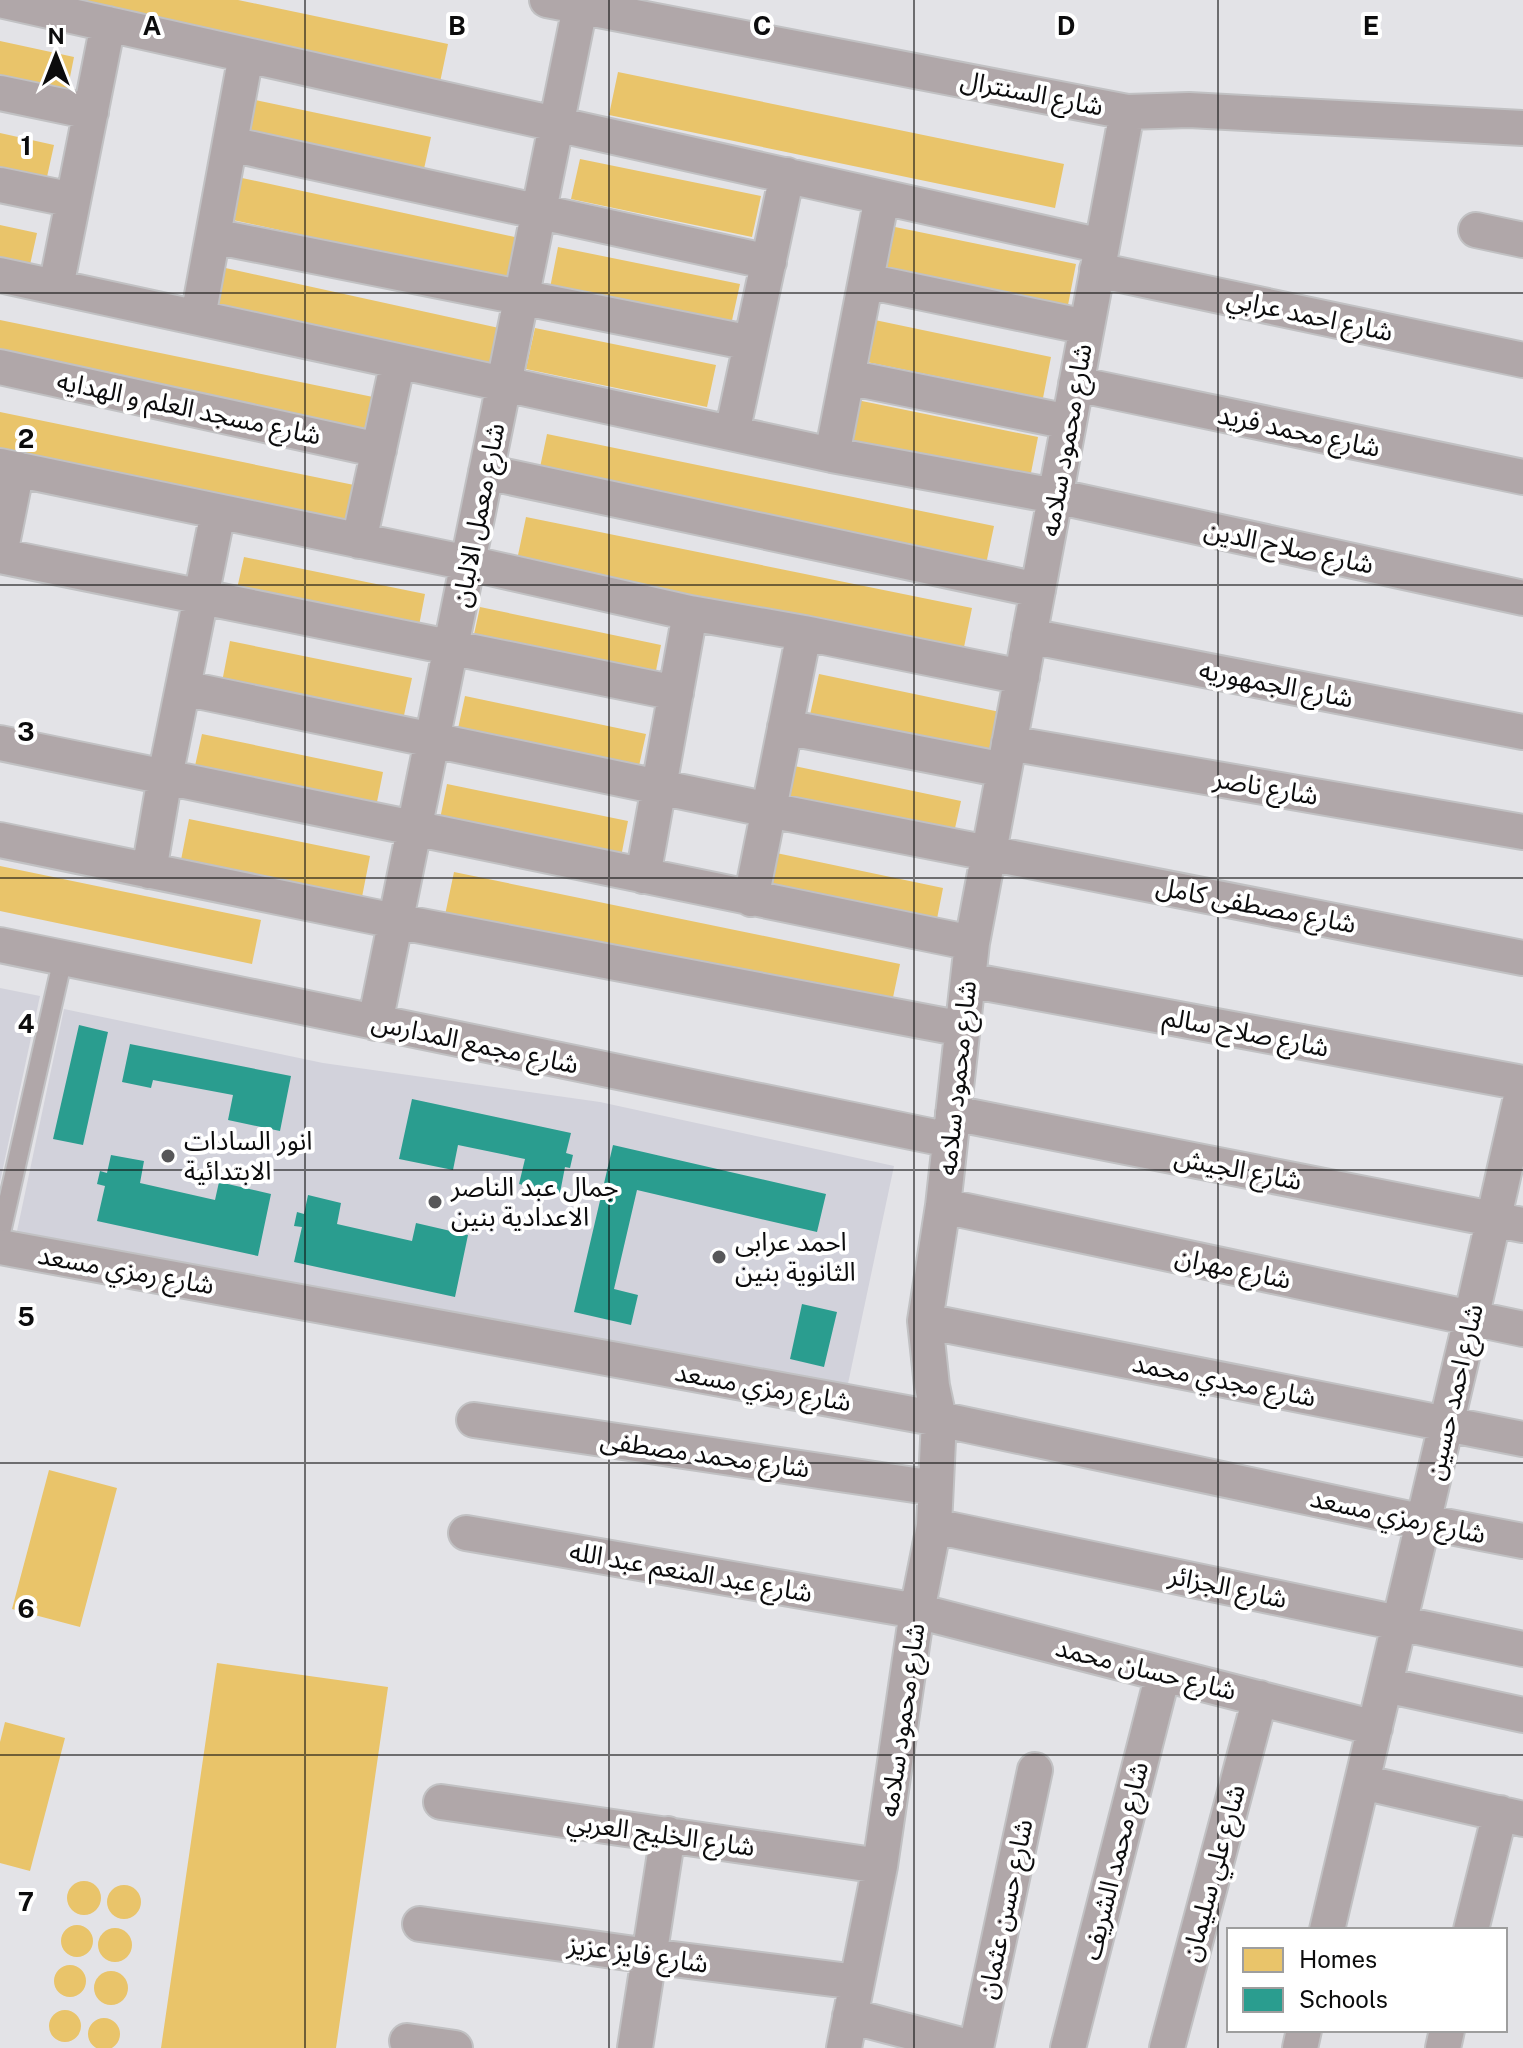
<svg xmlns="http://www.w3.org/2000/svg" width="1523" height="2048" font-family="'Public Sans','Noto Sans Arabic',sans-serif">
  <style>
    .built { fill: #d2d2db }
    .homes { fill: #e9c46a }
    .schools { fill: #2a9d8f }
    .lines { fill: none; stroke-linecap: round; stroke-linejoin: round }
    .service-casing { stroke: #c1c1c3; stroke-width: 22 }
    .minor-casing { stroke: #c1c1c3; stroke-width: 38 }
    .service { stroke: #b0a7a9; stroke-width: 18 }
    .minor { stroke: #b0a7a9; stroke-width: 34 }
    .grid { fill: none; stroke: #0c0c0d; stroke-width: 2; stroke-opacity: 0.55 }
    .poi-dot { fill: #575759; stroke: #fff; stroke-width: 3 }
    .labels { text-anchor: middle; stroke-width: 8; stroke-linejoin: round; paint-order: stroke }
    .street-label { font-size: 26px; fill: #0c0c0d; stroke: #fff }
    .poi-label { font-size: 26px; fill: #0c0c0d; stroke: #fff; text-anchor: start }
    .grid-label { font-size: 26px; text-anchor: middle; font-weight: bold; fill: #0c0c0d; stroke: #fff; stroke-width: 8; stroke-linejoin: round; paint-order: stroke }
  </style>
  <rect width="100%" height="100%" fill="#e3e3e7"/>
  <path class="built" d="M 0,988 L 40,996 L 0,1182 Z
    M 64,1009 L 323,1063 L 600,1102 L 894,1166 L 842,1412 L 13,1250 Z"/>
  <path class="homes" d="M 24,0 L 238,0 L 448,44 L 439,87 Z
    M 0,41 L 74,57 L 66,97 L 0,84 Z
    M 618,72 L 1064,164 L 1055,208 L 609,115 Z
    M 250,99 L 431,137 L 422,178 L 241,140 Z
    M 0,133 L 54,145 L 45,186 L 0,176 Z
    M 580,159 L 761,196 L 752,237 L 571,199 Z
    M 242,178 L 519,238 L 510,280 L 233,220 Z
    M 0,225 L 37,233 L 28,274 L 0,268 Z
    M 895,227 L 1076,264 L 1068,305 L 886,268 Z
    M 558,247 L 740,284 L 731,325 L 550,288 Z
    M 221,267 L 499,328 L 489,370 L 212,309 Z
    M 870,319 L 1051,357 L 1043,398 L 862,361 Z
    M 0,320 L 373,397 L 364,441 L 0,365 Z
    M 535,328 L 716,365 L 707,407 L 526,369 Z
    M 857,400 L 1038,437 L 1030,478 L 848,441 Z
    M 0,412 L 354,485 L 345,529 L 0,458 Z
    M 547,434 L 994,526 L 985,569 L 538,477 Z
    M 526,517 L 972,608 L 963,652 L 517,560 Z
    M 244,557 L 425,594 L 417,636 L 235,598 Z
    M 480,607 L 661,645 L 653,686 L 471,648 Z
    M 230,641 L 412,678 L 403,720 L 222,682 Z
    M 819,674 L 1000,712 L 991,753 L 810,715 Z
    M 465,696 L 646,734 L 637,775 L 456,738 Z
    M 202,734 L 383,772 L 375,812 L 193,775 Z
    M 780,763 L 961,801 L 952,842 L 771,804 Z
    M 447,784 L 628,821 L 620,862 L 439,824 Z
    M 189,819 L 370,856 L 362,897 L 181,860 Z
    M 762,850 L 943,888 L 935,929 L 753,891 Z
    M 0,866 L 261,920 L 252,964 L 0,911 Z
    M 454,872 L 900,964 L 891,1007 L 445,915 Z
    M 49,1470 L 117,1488 L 80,1627 L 12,1609 Z
    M 217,1663 L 388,1687 L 336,2048 L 161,2048 Z
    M 5,1722 L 65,1738 L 30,1871 L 0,1863 L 0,1742 Z
    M67 1898a17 17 0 1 1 34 0a17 17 0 1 1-34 0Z
    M107 1902a17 17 0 1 1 34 0a17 17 0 1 1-34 0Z
    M61 1941a16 16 0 1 1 32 0a16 16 0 1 1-32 0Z
    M98 1945a17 17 0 1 1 34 0a17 17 0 1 1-34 0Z
    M54 1981a16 16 0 1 1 32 0a16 16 0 1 1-32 0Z
    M94 1988a17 17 0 1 1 34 0a17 17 0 1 1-34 0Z
    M49 2026a16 16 0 1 1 32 0a16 16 0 1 1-32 0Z
    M88 2034a16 16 0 1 1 32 0a16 16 0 1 1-32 0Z"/>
  <path class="schools" d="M 79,1025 L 108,1032 L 83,1145 L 53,1139 Z
    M 130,1044 L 291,1076 L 280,1131 L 228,1120 L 233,1095 L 153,1080 L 151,1088 L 122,1082 Z
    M 412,1099 L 571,1133 L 566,1153 L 573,1155 L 570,1168 L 565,1167 L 560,1193 L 519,1184 L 525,1159 L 458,1145 L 453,1170 L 399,1159 Z
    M 613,1145 L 826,1194 L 817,1232 L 637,1190 L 614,1289 L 638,1295 L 631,1325 L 574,1312 Z
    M 111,1155 L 144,1161 L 140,1183 L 215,1200 L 219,1182 L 271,1194 L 258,1256 L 97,1221 L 105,1186 L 97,1184 L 100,1171 L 107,1173 Z
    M 308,1195 L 341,1203 L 337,1224 L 412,1241 L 416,1223 L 468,1235 L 455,1297 L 294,1262 L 302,1227 L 294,1226 L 297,1212 L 304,1214 Z
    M 802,1304 L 837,1312 L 824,1367 L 790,1359 Z"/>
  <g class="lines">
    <g class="service-casing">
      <path id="service" d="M 0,1237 L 63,958"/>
    </g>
    <g class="minor-casing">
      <path id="minor" d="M 0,0 L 1102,246
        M 547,0 L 1127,112 L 1189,110 L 1523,128
        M 0,93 L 91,112
        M 230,144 L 769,262
        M 0,185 L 73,200
        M 1476,230 L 1523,240
        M 213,236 L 751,343
        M 1097,270 L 1523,360
        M 0,275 L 832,455 L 1055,496 L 1523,598
        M 866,281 L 1086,327
        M 56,287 L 108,24
        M 198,317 L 246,55
        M 0,367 L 379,450
        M 847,377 L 1069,422
        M 1076,384 L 1523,477
        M 732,433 L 787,175
        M 832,455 L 882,197
        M 0,466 L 468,563 L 690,613 L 804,633 L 1022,677
        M 486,472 L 1038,590
        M 359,541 L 398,361
        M 0,554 L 17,469
        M 0,556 L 676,693
        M 1029,636 L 1523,732
        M 183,688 L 769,810 L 1523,958
        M 785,727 L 1004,770
        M 0,743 L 972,943
        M 1009,743 L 1523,832
        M 0,840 L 395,921 L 963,1029
        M 149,871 L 165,777 L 218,512
        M 643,876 L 690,613
        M 751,899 L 804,633
        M 0,945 L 950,1140
        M 968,980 L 1523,1083
        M 375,1023 L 580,7
        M 953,1113 L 1523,1225
        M 943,1206 L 1523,1329
        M 0,1247 L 939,1419 L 1424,1522 L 1523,1541
        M 925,1321 L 1523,1439
        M 474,1420 L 935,1488
        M 934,1526 L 1523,1649
        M 466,1533 L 917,1611 L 1375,1728
        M 1385,1685 L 1523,1715
        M 1362,1782 L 1523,1819
        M 441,1802 L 880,1866
        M 420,1924 L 649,1956 L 857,1982
        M 1327,1930 L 1471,1319 L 1523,1088
        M 1471,1930 L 1500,1813
        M 850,2016 L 972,2048
        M 407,2041 L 455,2048
        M 635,2048 L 668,1834
        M 844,2048 L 880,1866 L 917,1611 L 934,1526 L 939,1419 L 932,1386 L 925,1321 L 943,1206 L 972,943 L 1127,112
        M 976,2048 L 1035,1770
        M 1068,2048 L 1163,1674
        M 1167,2048 L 1260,1698
        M 1300,2048 L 1304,2030
        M 1443,2048 L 1447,2030"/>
    </g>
    <use href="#service" class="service"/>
    <use href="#minor" class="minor"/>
  </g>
  <path class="grid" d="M 305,0 L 305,2048M 609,0 L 609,2048M 914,0 L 914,2048M 1218,0 L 1218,2048M 0,293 L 1523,293M 0,585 L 1523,585M 0,878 L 1523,878M 0,1170 L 1523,1170M 0,1463 L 1523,1463M 0,1755 L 1523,1755"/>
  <g class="poi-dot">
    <circle cx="168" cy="1156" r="8"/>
    <circle cx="435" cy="1202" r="8"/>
    <circle cx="719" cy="1257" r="8"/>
  </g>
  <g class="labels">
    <g class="street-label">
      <text transform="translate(1032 93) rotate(11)" y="9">شارع السنترال</text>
      <text transform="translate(1310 315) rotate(12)" y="9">شارع احمد عرابي</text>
      <text transform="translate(189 408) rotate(12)" y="9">شارع مسجد العلم و الهدايه</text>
      <text transform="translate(1299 431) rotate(12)" y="9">شارع محمد فريد</text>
      <text transform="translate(1066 440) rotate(-80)" y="9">شارع محمود سلامه</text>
      <text transform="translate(478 515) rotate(-79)" y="9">شارع معمل الالبان</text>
      <text transform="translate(1289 547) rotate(12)" y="9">شارع صلاح الدين</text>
      <text transform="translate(1276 684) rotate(11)" y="9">شارع الجمهوريه</text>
      <text transform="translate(1266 787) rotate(10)" y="9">شارع ناصر</text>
      <text transform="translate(1256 905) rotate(11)" y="9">شارع مصطفى كامل</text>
      <text transform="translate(1246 1032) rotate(11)" y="9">شارع صلاح سالم</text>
      <text transform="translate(475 1043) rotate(12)" y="9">شارع مجمع المدارس</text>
      <text transform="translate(957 1078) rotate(-84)" y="9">شارع محمود سلامه</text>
      <text transform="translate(1238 1169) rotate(11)" y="9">شارع الجيش</text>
      <text transform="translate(1233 1268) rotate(12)" y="9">شارع مهران</text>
      <text transform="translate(126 1270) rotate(10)" y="9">شارع رمزي مسعد</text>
      <text transform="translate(1224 1380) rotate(11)" y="9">شارع مجدي محمد</text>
      <text transform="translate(763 1387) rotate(10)" y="9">شارع رمزي مسعد</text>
      <text transform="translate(1454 1392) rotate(-77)" y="9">شارع احمد حسين</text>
      <text transform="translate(705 1454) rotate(8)" y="9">شارع محمد مصطفى</text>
      <text transform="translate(1398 1516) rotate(12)" y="9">شارع رمزي مسعد</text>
      <text transform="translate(691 1572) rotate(10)" y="9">شارع عبد المنعم عبد الله</text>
      <text transform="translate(1228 1587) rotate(12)" y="9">شارع الجزائر</text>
      <text transform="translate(1146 1669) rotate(14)" y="9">شارع حسان محمد</text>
      <text transform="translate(902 1720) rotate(-82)" y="9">شارع محمود سلامه</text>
      <text transform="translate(661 1834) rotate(8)" y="9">شارع الخليج العربي</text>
      <text transform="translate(1115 1861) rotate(-76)" y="9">شارع محمد الشريف</text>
      <text transform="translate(1213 1873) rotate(-75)" y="9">شارع علي سليمان</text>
      <text transform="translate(1005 1909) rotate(-78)" y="9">شارع حسن عثمان</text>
      <text transform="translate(638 1954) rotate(8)" y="9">شارع فايز عزيز</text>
    </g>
    <g class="poi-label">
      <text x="184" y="1150">انور السادات<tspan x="184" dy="30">الابتدائية</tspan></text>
      <text x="451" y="1196">جمال عبد الناصر<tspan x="451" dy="30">الاعدادية بنين</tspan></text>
      <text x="735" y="1251">احمد عرابى<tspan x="735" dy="30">الثانوية بنين</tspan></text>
    </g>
  </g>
  <g class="grid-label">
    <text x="152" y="35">A</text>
    <text x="457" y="35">B</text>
    <text x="762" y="35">C</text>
    <text x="1066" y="35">D</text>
    <text x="1371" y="35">E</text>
    <text x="26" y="155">1</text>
    <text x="26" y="448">2</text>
    <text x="26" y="741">3</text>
    <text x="26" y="1033">4</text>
    <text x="26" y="1326">5</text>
    <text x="26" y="1618">6</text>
    <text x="26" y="1911">7</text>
  </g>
  <rect x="1227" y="1928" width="280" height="104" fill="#ffffff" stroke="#9e9e9e" stroke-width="2"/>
  <rect x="1243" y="1948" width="40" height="24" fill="#e9c46a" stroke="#9e9e9e" stroke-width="2"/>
  <text x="1299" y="1968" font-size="24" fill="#0c0c0d">Homes</text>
  <rect x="1243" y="1988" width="40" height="24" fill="#2a9d8f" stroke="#9e9e9e" stroke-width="2"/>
  <text x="1299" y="2008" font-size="24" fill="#0c0c0d">Schools</text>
  <g transform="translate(56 56)" stroke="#ffffff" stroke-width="6" paint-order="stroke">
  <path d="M0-6L14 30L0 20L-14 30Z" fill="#0c0c0d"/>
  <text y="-12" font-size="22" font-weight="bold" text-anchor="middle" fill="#0c0c0d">N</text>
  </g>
</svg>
